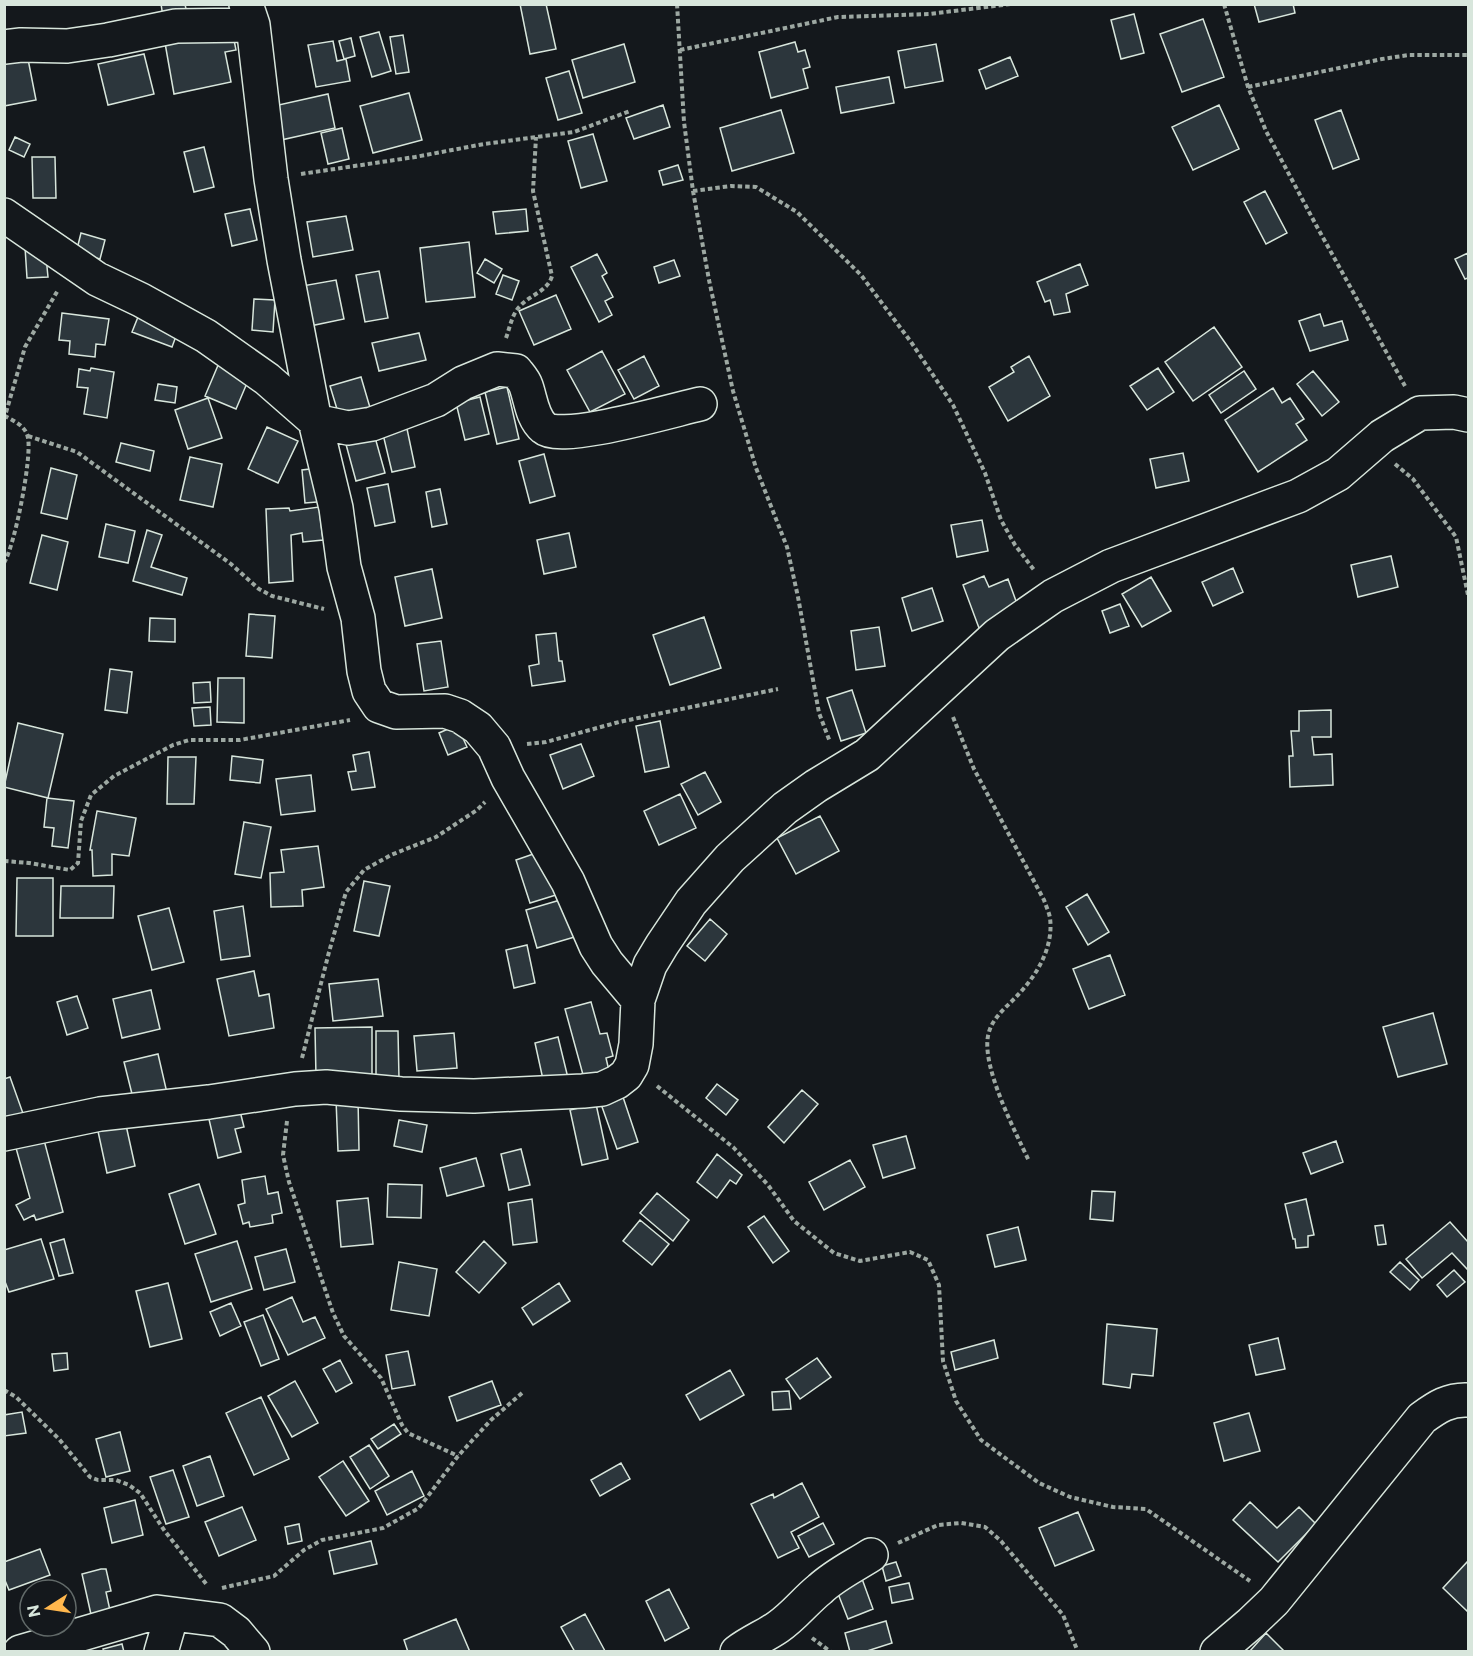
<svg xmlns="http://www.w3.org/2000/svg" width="1473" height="1656" font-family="Commissioner,sans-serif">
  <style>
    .building { fill: #2c363c; stroke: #d8e6dc; stroke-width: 1.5 }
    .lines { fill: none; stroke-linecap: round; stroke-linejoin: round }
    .minor-casing { stroke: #d8e6dc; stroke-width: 36 }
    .path { stroke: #9da8a2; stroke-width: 4; stroke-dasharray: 4.5 3; stroke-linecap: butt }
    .minor { stroke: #14181c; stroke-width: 33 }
  </style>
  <rect width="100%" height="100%" fill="#14181c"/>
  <path class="building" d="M 161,4 L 185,4 L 188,19 L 164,23 Z
    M 520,4 L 546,4 L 556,49 L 530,54 Z
    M 1254,4 L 1293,4 L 1295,13 L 1259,22 Z
    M 1134,14 L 1144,53 L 1121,59 L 1111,20 Z
    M 1203,19 L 1224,77 L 1182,92 L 1160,34 Z
    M 232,30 L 236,50 L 225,52 L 231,82 L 174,94 L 165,43 Z
    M 379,32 L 391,71 L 372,77 L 360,37 Z
    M 403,35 L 409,72 L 396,74 L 390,37 Z
    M 351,38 L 355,56 L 344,59 L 339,41 Z
    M 333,41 L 337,61 L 346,59 L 350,81 L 316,87 L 308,45 Z
    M 795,42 L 798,52 L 805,50 L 810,67 L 803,69 L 808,88 L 771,98 L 759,52 Z
    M 624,44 L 635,82 L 583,98 L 572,60 Z
    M 936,44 L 943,81 L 905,88 L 898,51 Z
    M 27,54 L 36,100 L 4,106 L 4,59 Z
    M 144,54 L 154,94 L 108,105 L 98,64 Z
    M 1010,57 L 1018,76 L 986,89 L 979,70 Z
    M 569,71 L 582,113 L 558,120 L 546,78 Z
    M 889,77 L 894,103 L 841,113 L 836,87 Z
    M 409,93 L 422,140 L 373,153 L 360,106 Z
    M 328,94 L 335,128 L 281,140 L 274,106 Z
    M 663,105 L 670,127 L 634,139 L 626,118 Z
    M 1219,105 L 1239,149 L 1193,170 L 1172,127 Z
    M 781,110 L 794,153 L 732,171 L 720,128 Z
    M 1341,110 L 1359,159 L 1333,169 L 1315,120 Z
    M 342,128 L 349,159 L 328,164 L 321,133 Z
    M 593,134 L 607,181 L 581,188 L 568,141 Z
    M 15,137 L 30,144 L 24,157 L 9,150 Z
    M 204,147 L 214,187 L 194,192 L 184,152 Z
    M 32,157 L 55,157 L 56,198 L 33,198 Z
    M 678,165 L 683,180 L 663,185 L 659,171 Z
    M 1265,191 L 1287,233 L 1266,244 L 1244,202 Z
    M 250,209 L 257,240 L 232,246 L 225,214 Z
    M 526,209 L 528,231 L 496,234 L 493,212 Z
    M 346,216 L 353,250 L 313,257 L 307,222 Z
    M 81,233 L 105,240 L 100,259 L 76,253 Z
    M 469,242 L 475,297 L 426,302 L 420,248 Z
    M 45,246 L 48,277 L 27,278 L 25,247 Z
    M 1468,253 L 1468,278 L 1465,279 L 1455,259 Z
    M 597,254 L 607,273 L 602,276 L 613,297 L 605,301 L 612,315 L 599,322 L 571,267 Z
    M 485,259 L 502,269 L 494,283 L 477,273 Z
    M 674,260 L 680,276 L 659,283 L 654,267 Z
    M 1080,264 L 1088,285 L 1066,294 L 1070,312 L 1054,315 L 1050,300 L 1045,302 L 1037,282 Z
    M 379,271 L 388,318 L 365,322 L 356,275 Z
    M 503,275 L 519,281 L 512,300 L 496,294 Z
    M 336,280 L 344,319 L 310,326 L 302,286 Z
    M 556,295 L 571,329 L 534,345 L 519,311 Z
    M 254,299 L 275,300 L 273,332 L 252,330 Z
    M 140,312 L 179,328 L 172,347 L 132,332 Z
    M 62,313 L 109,319 L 105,345 L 96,344 L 95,357 L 69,354 L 70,341 L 59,340 Z
    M 1320,314 L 1324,326 L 1342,321 L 1348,340 L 1310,351 L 1299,321 Z
    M 1214,327 L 1242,367 L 1193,401 L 1165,362 Z
    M 419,333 L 426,360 L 379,371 L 372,343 Z
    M 602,351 L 625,394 L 590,412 L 567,370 Z
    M 644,356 L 659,386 L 634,399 L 618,370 Z
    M 1029,356 L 1050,396 L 1008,421 L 989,387 L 1014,372 L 1011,367 Z
    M 219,363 L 250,376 L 236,409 L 205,396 Z
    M 91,368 L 114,372 L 107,418 L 84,414 L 88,388 L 77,387 L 79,369 L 90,371 Z
    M 1158,368 L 1174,392 L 1147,410 L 1130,386 Z
    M 1244,371 L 1256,389 L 1221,413 L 1209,395 Z
    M 1313,371 L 1339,402 L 1322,416 L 1297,384 Z
    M 361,377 L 371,411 L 340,419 L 330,386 Z
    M 158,384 L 177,387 L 175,403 L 155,400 Z
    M 507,387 L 519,439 L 497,444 L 485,392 Z
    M 1273,388 L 1282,403 L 1290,398 L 1304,419 L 1296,424 L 1307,440 L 1258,472 L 1225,420 Z
    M 480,397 L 489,434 L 465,440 L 456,403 Z
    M 208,398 L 222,438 L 188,449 L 175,410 Z
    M 406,424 L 415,467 L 392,472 L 382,430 Z
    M 267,427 L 298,441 L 278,483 L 248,469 Z
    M 373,430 L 385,473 L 356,481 L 344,437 Z
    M 121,443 L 154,451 L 150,471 L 116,462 Z
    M 1183,453 L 1189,481 L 1156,488 L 1150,459 Z
    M 544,454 L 555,496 L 530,503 L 519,461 Z
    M 190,457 L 222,464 L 213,507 L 180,500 Z
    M 326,467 L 329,501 L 305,503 L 302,470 Z
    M 51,468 L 77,475 L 67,519 L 41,513 Z
    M 388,484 L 395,522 L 375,526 L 367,488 Z
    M 440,489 L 447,524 L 432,527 L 426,492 Z
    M 319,507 L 323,540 L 303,542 L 302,533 L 291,535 L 293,581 L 269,583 L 266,509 L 289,508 L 290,511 Z
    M 982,520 L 988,551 L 957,557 L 951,525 Z
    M 106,524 L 135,531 L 128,563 L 99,557 Z
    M 147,530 L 162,535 L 151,567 L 187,578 L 182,595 L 133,581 Z
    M 569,533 L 576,567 L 544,574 L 537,540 Z
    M 42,535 L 68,542 L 57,590 L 30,583 Z
    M 1391,556 L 1398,587 L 1358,597 L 1351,565 Z
    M 1233,568 L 1243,592 L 1213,606 L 1202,582 Z
    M 432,569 L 442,618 L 405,626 L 395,577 Z
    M 984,576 L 989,587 L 1008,579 L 1020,612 L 979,628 L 963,585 Z
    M 1151,577 L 1171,611 L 1142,627 L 1122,594 Z
    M 932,588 L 943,621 L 912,631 L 902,598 Z
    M 1120,604 L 1129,626 L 1110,633 L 1102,611 Z
    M 249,614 L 275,616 L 272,658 L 246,656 Z
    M 704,617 L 721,668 L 670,685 L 653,635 Z
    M 150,618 L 175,619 L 175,642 L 149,641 Z
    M 879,627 L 885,666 L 856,670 L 851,631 Z
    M 556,633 L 559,661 L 562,661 L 565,681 L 532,686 L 529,666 L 539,664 L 536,635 Z
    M 441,641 L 448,687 L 424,691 L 417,644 Z
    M 110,669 L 132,672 L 127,713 L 105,710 Z
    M 218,678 L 244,678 L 244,723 L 217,722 Z
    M 210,682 L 211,702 L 194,703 L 193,683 Z
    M 852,690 L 866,733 L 841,741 L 827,698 Z
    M 210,707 L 211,725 L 194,726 L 192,708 Z
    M 1331,710 L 1331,737 L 1312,737 L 1314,755 L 1332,754 L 1333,785 L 1290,787 L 1289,756 L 1293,756 L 1291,731 L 1299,731 L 1299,711 Z
    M 660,721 L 669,767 L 645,772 L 636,726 Z
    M 18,723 L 63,734 L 48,798 L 4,787 Z
    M 457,725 L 467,747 L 448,755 L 439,733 Z
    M 581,744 L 594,776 L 563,789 L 550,755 Z
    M 369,752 L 375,787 L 352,790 L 348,772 L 356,771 L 353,755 Z
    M 232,756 L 263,760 L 260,783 L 230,780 Z
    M 168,757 L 196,757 L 194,804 L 167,804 Z
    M 705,772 L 721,802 L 698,815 L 681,784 Z
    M 311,775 L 315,811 L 281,815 L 276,779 Z
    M 680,794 L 696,828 L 659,845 L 644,811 Z
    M 47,798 L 74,801 L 68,848 L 52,846 L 54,828 L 44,827 Z
    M 97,811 L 136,818 L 129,856 L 112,854 L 112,875 L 93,876 L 92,850 L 90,850 Z
    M 820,816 L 839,851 L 796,874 L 777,838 Z
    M 244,822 L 271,827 L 261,878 L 235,874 Z
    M 318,846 L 324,887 L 302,890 L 303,906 L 271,907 L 270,873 L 284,872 L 281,850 Z
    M 542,851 L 556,895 L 530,903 L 516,860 Z
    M 17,878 L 53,878 L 53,936 L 16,936 Z
    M 364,881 L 390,886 L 379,936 L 354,931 Z
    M 61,886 L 114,886 L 113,918 L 60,918 Z
    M 1087,894 L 1109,932 L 1088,945 L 1066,907 Z
    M 567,898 L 578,936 L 537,948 L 526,910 Z
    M 243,906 L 250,956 L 221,960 L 214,911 Z
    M 169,908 L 184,962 L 152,970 L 138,916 Z
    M 710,919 L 727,934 L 705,961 L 687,946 Z
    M 527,945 L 535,983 L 514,988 L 506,950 Z
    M 1110,955 L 1125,995 L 1089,1009 L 1073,969 Z
    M 254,971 L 259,996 L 269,994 L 274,1028 L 229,1036 L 217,979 Z
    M 378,979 L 383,1016 L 333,1021 L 329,984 Z
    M 151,990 L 160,1029 L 122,1038 L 113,999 Z
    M 77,996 L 88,1028 L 67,1035 L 57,1002 Z
    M 591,1002 L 600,1034 L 607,1033 L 613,1056 L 606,1058 L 610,1075 L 585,1082 L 565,1009 Z
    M 1433,1013 L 1447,1064 L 1398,1077 L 1383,1027 Z
    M 372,1027 L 372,1077 L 316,1077 L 315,1028 Z
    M 376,1031 L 398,1031 L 399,1079 L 376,1079 Z
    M 454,1033 L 457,1068 L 417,1071 L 414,1036 Z
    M 558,1037 L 568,1078 L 544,1084 L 535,1043 Z
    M 158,1054 L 167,1093 L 134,1102 L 124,1062 Z
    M 10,1077 L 25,1119 L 4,1127 L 4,1079 Z
    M 717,1084 L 738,1100 L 726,1115 L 706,1098 Z
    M 802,1090 L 818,1104 L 784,1143 L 768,1127 Z
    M 623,1097 L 638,1142 L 617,1149 L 601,1104 Z
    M 358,1098 L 359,1150 L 338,1151 L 336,1099 Z
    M 596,1104 L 608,1159 L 582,1165 L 570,1110 Z
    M 239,1107 L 244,1127 L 235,1129 L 241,1152 L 218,1158 L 208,1115 Z
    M 124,1116 L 135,1166 L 107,1173 L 96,1122 Z
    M 399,1120 L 427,1125 L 422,1152 L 394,1146 Z
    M 906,1136 L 915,1168 L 883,1178 L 873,1145 Z
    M 44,1140 L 63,1212 L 36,1220 L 34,1215 L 24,1220 L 16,1205 L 30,1198 L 16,1148 Z
    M 1336,1141 L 1343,1162 L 1311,1174 L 1303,1153 Z
    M 521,1149 L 530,1185 L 509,1190 L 501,1154 Z
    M 717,1154 L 742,1175 L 736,1184 L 730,1180 L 717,1198 L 697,1182 Z
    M 476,1158 L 484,1186 L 447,1196 L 440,1168 Z
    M 850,1160 L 865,1187 L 824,1210 L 809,1182 Z
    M 265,1176 L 268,1194 L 278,1192 L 282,1213 L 272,1215 L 273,1223 L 250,1227 L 249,1222 L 243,1224 L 238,1205 L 245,1203 L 242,1180 Z
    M 199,1184 L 216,1234 L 185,1244 L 169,1194 Z
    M 388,1184 L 422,1185 L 421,1218 L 387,1217 Z
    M 1092,1191 L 1115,1192 L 1113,1221 L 1090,1219 Z
    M 657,1193 L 689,1220 L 673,1241 L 640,1213 Z
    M 368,1198 L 373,1244 L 341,1247 L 337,1201 Z
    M 532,1199 L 537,1242 L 513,1245 L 508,1203 Z
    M 1306,1199 L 1314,1235 L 1308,1236 L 1308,1247 L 1296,1248 L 1295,1239 L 1293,1239 L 1285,1204 Z
    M 764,1216 L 789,1251 L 773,1263 L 748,1227 Z
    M 640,1220 L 669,1244 L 652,1265 L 623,1241 Z
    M 1450,1222 L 1468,1242 L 1468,1270 L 1452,1253 L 1422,1278 L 1406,1259 Z
    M 1383,1225 L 1386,1244 L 1378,1245 L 1375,1226 Z
    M 1018,1227 L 1026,1260 L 995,1267 L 987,1235 Z
    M 41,1239 L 54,1279 L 9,1292 L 4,1279 L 4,1250 Z
    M 64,1239 L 73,1273 L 59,1276 L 50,1243 Z
    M 237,1241 L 252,1289 L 211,1302 L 195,1254 Z
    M 484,1241 L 506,1263 L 479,1293 L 456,1272 Z
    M 286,1249 L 295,1282 L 264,1290 L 255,1257 Z
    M 399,1262 L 437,1269 L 429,1316 L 391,1310 Z
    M 1400,1262 L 1419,1280 L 1410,1290 L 1390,1272 Z
    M 1454,1270 L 1465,1282 L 1447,1297 L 1437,1285 Z
    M 168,1283 L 182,1339 L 150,1347 L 136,1291 Z
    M 559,1283 L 570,1301 L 533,1325 L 522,1308 Z
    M 292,1297 L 303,1322 L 315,1317 L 325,1338 L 288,1355 L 266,1309 Z
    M 231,1303 L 241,1326 L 220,1336 L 210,1312 Z
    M 263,1315 L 279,1359 L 261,1366 L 244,1322 Z
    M 1107,1324 L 1157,1329 L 1153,1376 L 1132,1374 L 1130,1388 L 1103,1384 Z
    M 1278,1338 L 1285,1369 L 1256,1375 L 1249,1345 Z
    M 994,1340 L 998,1358 L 955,1370 L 951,1352 Z
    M 408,1351 L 415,1385 L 392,1389 L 386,1355 Z
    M 67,1353 L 68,1369 L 54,1371 L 52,1354 Z
    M 817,1358 L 831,1377 L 800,1399 L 786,1379 Z
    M 340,1360 L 352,1383 L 336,1392 L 323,1369 Z
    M 730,1370 L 744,1395 L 700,1420 L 686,1395 Z
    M 295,1381 L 318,1423 L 292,1437 L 268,1396 Z
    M 492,1381 L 501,1405 L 457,1421 L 449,1397 Z
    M 789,1391 L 791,1409 L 773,1410 L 772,1392 Z
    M 261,1397 L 289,1459 L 254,1475 L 226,1413 Z
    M 22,1412 L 26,1433 L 4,1436 L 4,1415 Z
    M 1249,1413 L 1260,1451 L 1224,1461 L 1214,1423 Z
    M 394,1424 L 401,1434 L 378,1449 L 371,1439 Z
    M 120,1432 L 130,1471 L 106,1477 L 96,1439 Z
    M 369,1445 L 389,1476 L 370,1489 L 350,1457 Z
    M 210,1456 L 224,1496 L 197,1506 L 183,1466 Z
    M 343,1461 L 369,1501 L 346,1516 L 319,1477 Z
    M 621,1463 L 630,1479 L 600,1496 L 591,1480 Z
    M 173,1470 L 189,1517 L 166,1524 L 150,1477 Z
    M 412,1471 L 424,1496 L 387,1515 L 375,1491 Z
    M 802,1483 L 819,1517 L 791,1532 L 799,1548 L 778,1558 L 751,1504 L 773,1494 L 774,1498 Z
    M 135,1500 L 143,1535 L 112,1543 L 104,1508 Z
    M 1250,1502 L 1277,1528 L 1299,1507 L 1316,1524 L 1278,1562 L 1233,1520 Z
    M 242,1507 L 256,1540 L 219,1556 L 205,1522 Z
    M 1078,1512 L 1094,1550 L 1055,1566 L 1039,1528 Z
    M 823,1523 L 834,1544 L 809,1557 L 798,1536 Z
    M 299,1524 L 302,1541 L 288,1544 L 285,1527 Z
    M 371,1541 L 377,1564 L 334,1574 L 329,1551 Z
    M 40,1549 L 50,1575 L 9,1590 L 4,1578 L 4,1562 Z
    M 1468,1561 L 1468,1609 L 1467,1611 L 1443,1588 Z
    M 896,1562 L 901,1576 L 886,1581 L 882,1566 Z
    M 101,1569 L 106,1569 L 111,1591 L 106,1592 L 111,1615 L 92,1619 L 82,1574 Z
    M 861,1576 L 873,1609 L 848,1619 L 835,1586 Z
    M 909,1583 L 913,1599 L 892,1603 L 889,1587 Z
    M 669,1589 L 689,1628 L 665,1641 L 646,1601 Z
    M 585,1614 L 605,1651 L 604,1652 L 575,1652 L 561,1627 Z
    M 456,1619 L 470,1652 L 408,1652 L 404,1640 Z
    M 886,1621 L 892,1643 L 864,1652 L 850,1652 L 845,1633 Z
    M 1266,1633 L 1285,1652 L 1249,1652 Z
    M 122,1644 L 124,1652 L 104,1652 L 103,1649 Z"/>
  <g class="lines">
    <g class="minor-casing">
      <path id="minor" d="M 246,4 L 253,25 L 271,179 L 284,260 L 315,421 L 336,508 L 344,567 L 358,618 L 364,671 L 369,691 L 379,706 L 396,712 L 445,711 L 460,716 L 478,728 L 494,747 L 508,778 L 568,882 L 596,946 L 607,963 L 638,1000
        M 4,47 L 21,45 L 67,46 L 108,40 L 176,26 L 253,25
        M 4,215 L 97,279 L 141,300 L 206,336 L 267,379 L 315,421 L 348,428 L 372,424 L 436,400 L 463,383 L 497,369 L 516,371 C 519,375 524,380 526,386 C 531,400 532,418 544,428 C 561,443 673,410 700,404
        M 4,1134 L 100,1114 L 209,1102 L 295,1089 L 326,1087 L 401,1094 L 474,1096 L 583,1091 L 602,1089 L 617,1082 L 626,1075 L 632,1065 L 636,1044 L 638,1000 L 650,965 L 662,945 L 691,902 L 730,858 L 785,808 L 816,786 L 867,755 L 997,635 L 1053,596 L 1111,566 L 1298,496 L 1338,474 L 1382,436 L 1420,413 L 1454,412 L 1468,415
        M 20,1652 L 157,1612 L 220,1620 L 236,1632 L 253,1652
        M 161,1652 L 172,1614
        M 737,1652 C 750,1642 765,1636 778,1627 C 794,1616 805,1601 820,1589 C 835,1575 854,1566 871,1555
        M 1217,1652 L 1251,1623 L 1274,1601 L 1422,1418 C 1437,1407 1449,1399 1468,1400"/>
    </g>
    <path class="path" d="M 677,4 L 684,122 L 693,191 L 709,280 L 733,391 L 756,468 L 787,547 L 798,597 L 819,713 L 830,742
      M 1224,4 L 1248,87 L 1266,131 L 1316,225 L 1405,386
      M 680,50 L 838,17 L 929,14 L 1011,4
      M 1248,87 L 1382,59 L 1409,55 L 1468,55
      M 301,174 L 415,157 L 484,144 L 574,132 L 630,111
      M 693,191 L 731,186 L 756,187 L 797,212 L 861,275 L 911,342 L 953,405 L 985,473 L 1001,520 L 1015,545 L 1034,570
      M 506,338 C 510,327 512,314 520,306 C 530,295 548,291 552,276 L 533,191 L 536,137
      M 28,436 L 77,452 L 231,564 L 259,589 L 272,596 L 324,609
      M 1395,464 L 1413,479 L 1456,537 L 1468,595
      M 4,563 C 15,545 32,458 28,438 C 26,426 14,421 5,416 L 25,347 L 58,290
      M 953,717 L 974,769 L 1044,900 C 1046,906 1049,912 1050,918 C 1054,949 1035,978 1014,999 C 1003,1010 991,1020 988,1036 C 982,1068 1015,1131 1029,1161
      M 527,744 L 546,742 L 619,722 L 778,689
      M 4,861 L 29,863 L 70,870 L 78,863 L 81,821 L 91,795 L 114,776 L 173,745 L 189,740 L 240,740 L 350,720
      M 302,1058 L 329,952 L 346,892 L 364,870 L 391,855 L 436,837 L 477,810 L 485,802
      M 657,1086 L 734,1148 L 768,1185 L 794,1221 L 834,1253 L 860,1261 L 910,1252 L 928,1260 L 939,1285 L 943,1361 L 956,1401 L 981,1440 L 1039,1483 L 1070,1497 L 1113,1507 L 1146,1509 L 1250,1581
      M 287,1121 L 283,1155 L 289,1182 L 333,1313 L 344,1336 L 381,1378 L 402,1425 L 408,1433 L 458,1456
      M 4,1390 L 16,1397 L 59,1439 L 90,1477 L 98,1480 L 116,1480 L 129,1485 L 140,1493 L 164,1530 L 207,1585
      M 898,1543 L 938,1525 L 961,1523 L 985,1527 L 1001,1541 L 1063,1615 L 1078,1652
      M 222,1588 L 274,1576 L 304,1550 L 322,1540 L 383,1528 L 419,1508 L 458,1456 L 491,1420 L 522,1393
      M 812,1638 L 831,1652"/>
    <use href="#minor" class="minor"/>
  </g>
  <rect width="1473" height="1656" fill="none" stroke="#d8e6dc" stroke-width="12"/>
  <g transform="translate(48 1608) rotate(258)"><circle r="28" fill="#14181c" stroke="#626a69" stroke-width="1.5"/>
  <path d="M0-4.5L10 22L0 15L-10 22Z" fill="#ffb74d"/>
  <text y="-9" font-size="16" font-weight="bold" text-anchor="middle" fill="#d8e6dc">N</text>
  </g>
</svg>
